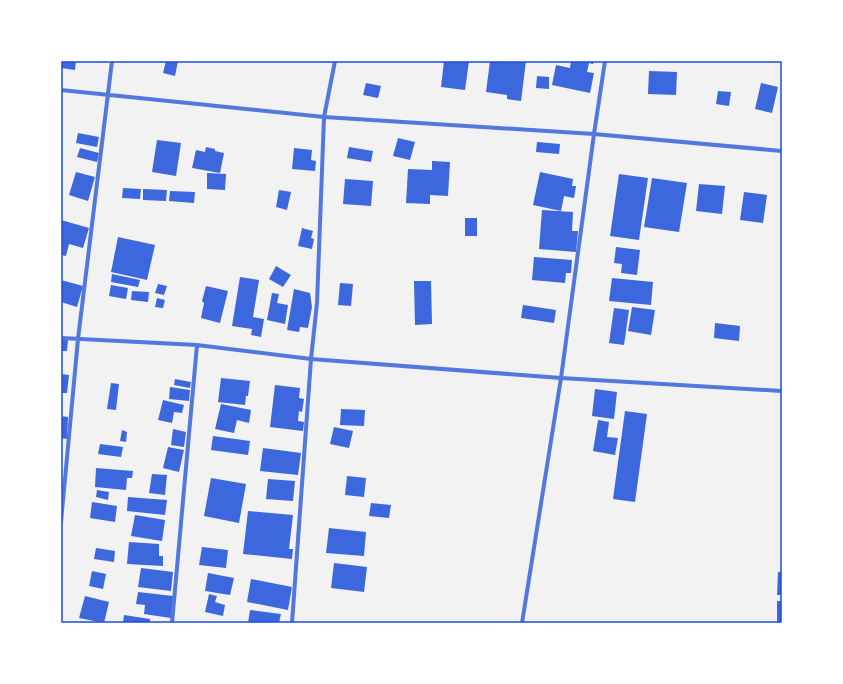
<svg xmlns="http://www.w3.org/2000/svg" width="843" height="684" font-family="'Archivo Narrow',sans-serif">
  <style>
    .building { fill: #3d67dc }
    .lines { fill: none; stroke-linecap: round; stroke-linejoin: round }
    .minor { stroke: #5277de; stroke-width: 4 }
    .neatline { fill: none; stroke: #1d4ed8; stroke-width: 1.5 }
  </style>
  <rect width="100%" height="100%" fill="#f2f2f2"/>
  <path class="building" d="M 61,61 L 76,61 L 75,70 L 61,68 Z
    M 166,61 L 178,61 L 175,76 L 163,73 Z
    M 444,61 L 469,61 L 465,90 L 441,87 Z
    M 490,61 L 526,61 L 521,101 L 507,99 L 507,95 L 486,92 Z
    M 571,61 L 594,61 L 593,64 L 589,63 L 587,72 L 594,73 L 590,93 L 552,85 L 556,65 L 570,68 Z
    M 649,71 L 677,72 L 676,95 L 648,94 Z
    M 537,76 L 549,77 L 549,89 L 536,88 Z
    M 366,83 L 381,86 L 378,98 L 363,95 Z
    M 761,83 L 778,87 L 772,113 L 755,109 Z
    M 718,91 L 731,92 L 729,106 L 716,104 Z
    M 78,133 L 99,137 L 97,147 L 76,143 Z
    M 398,138 L 415,142 L 410,160 L 393,156 Z
    M 157,140 L 181,143 L 176,176 L 152,172 Z
    M 537,142 L 560,144 L 559,154 L 536,152 Z
    M 206,147 L 215,149 L 215,151 L 224,153 L 220,173 L 192,168 L 196,150 L 205,152 Z
    M 349,147 L 373,151 L 371,162 L 347,158 Z
    M 80,148 L 99,153 L 97,162 L 77,157 Z
    M 294,148 L 312,150 L 311,160 L 316,161 L 315,171 L 292,169 Z
    M 432,161 L 450,162 L 448,196 L 430,195 L 430,204 L 406,203 L 408,169 L 432,170 Z
    M 76,172 L 95,177 L 88,201 L 69,195 Z
    M 540,172 L 573,179 L 572,186 L 576,186 L 574,198 L 564,196 L 561,211 L 533,205 Z
    M 207,173 L 226,174 L 225,190 L 207,189 Z
    M 619,174 L 648,178 L 639,240 L 610,236 Z
    M 652,178 L 687,183 L 679,232 L 644,227 Z
    M 345,179 L 373,181 L 371,206 L 343,204 Z
    M 699,184 L 725,186 L 722,214 L 696,211 Z
    M 123,188 L 141,189 L 140,199 L 122,198 Z
    M 143,189 L 167,190 L 166,201 L 143,200 Z
    M 279,190 L 291,192 L 287,210 L 276,207 Z
    M 170,191 L 195,192 L 194,203 L 169,201 Z
    M 744,192 L 767,195 L 763,223 L 740,220 Z
    M 542,210 L 573,212 L 572,231 L 578,231 L 576,252 L 539,249 Z
    M 465,218 L 477,218 L 477,236 L 465,236 Z
    M 61,220 L 89,228 L 83,248 L 69,244 L 66,256 L 61,255 Z
    M 302,228 L 313,231 L 311,238 L 314,239 L 312,249 L 298,246 Z
    M 118,237 L 155,245 L 147,280 L 111,272 Z
    M 616,247 L 640,250 L 637,275 L 621,273 L 622,264 L 614,263 Z
    M 534,257 L 572,260 L 571,273 L 566,273 L 565,283 L 532,280 Z
    M 276,266 L 291,275 L 283,287 L 269,279 Z
    M 112,274 L 140,280 L 138,287 L 111,282 Z
    M 240,277 L 259,280 L 253,317 L 264,319 L 261,337 L 251,335 L 252,329 L 232,326 Z
    M 612,278 L 653,282 L 651,305 L 609,301 Z
    M 61,280 L 83,286 L 77,307 L 61,302 Z
    M 414,281 L 431,281 L 432,324 L 415,325 Z
    M 340,283 L 353,284 L 351,306 L 338,305 Z
    M 158,284 L 167,286 L 164,295 L 155,293 Z
    M 111,285 L 128,288 L 126,299 L 109,296 Z
    M 206,286 L 228,291 L 220,323 L 201,318 L 204,303 L 202,301 Z
    M 294,289 L 310,293 L 312,307 L 308,328 L 300,327 L 299,332 L 287,330 Z
    M 132,291 L 149,292 L 148,302 L 131,300 Z
    M 272,293 L 279,294 L 277,303 L 288,305 L 285,324 L 267,320 Z
    M 157,298 L 165,300 L 163,308 L 155,307 Z
    M 523,305 L 556,310 L 554,323 L 521,318 Z
    M 632,307 L 655,310 L 651,335 L 628,331 Z
    M 614,308 L 629,310 L 624,345 L 609,343 Z
    M 715,323 L 740,326 L 739,341 L 714,338 Z
    M 61,340 L 68,340 L 67,351 L 61,351 Z
    M 61,374 L 69,375 L 67,393 L 61,393 Z
    M 221,378 L 250,381 L 248,396 L 246,396 L 245,405 L 218,402 Z
    M 175,379 L 191,382 L 190,388 L 174,385 Z
    M 111,383 L 119,384 L 116,410 L 107,409 Z
    M 275,385 L 300,388 L 299,398 L 304,399 L 302,412 L 299,411 L 298,421 L 304,422 L 303,431 L 270,427 Z
    M 170,387 L 190,390 L 189,401 L 169,399 Z
    M 595,389 L 617,392 L 614,419 L 592,416 Z
    M 163,400 L 184,405 L 182,413 L 174,412 L 172,423 L 158,420 Z
    M 221,404 L 251,410 L 249,423 L 237,420 L 234,433 L 215,429 Z
    M 341,409 L 365,410 L 364,426 L 340,425 Z
    M 625,411 L 647,414 L 635,502 L 613,499 Z
    M 61,416 L 68,417 L 67,439 L 61,438 Z
    M 598,420 L 609,422 L 607,437 L 618,438 L 615,455 L 593,451 Z
    M 334,427 L 353,431 L 349,448 L 330,444 Z
    M 173,429 L 186,432 L 184,447 L 171,445 Z
    M 122,430 L 127,432 L 126,442 L 120,441 Z
    M 213,436 L 250,441 L 248,455 L 211,450 Z
    M 100,444 L 123,447 L 121,457 L 98,454 Z
    M 168,447 L 184,450 L 179,472 L 163,468 Z
    M 263,448 L 301,453 L 298,475 L 260,471 Z
    M 96,468 L 133,471 L 132,478 L 127,478 L 126,490 L 95,487 Z
    M 152,474 L 167,475 L 165,495 L 149,493 Z
    M 347,476 L 366,478 L 364,497 L 345,495 Z
    M 211,478 L 246,484 L 239,523 L 204,516 Z
    M 268,479 L 295,481 L 293,501 L 266,499 Z
    M 97,490 L 109,492 L 108,500 L 96,497 Z
    M 128,497 L 167,500 L 165,515 L 127,511 Z
    M 92,502 L 117,506 L 115,522 L 90,518 Z
    M 371,503 L 391,505 L 389,518 L 369,516 Z
    M 248,511 L 293,515 L 289,549 L 293,549 L 292,559 L 243,554 Z
    M 135,515 L 165,520 L 162,541 L 131,536 Z
    M 329,528 L 366,532 L 364,556 L 326,553 Z
    M 129,542 L 159,544 L 159,556 L 163,556 L 163,566 L 127,564 Z
    M 202,547 L 228,550 L 226,568 L 199,565 Z
    M 96,548 L 115,551 L 114,562 L 94,559 Z
    M 334,563 L 367,567 L 364,592 L 331,588 Z
    M 141,568 L 173,572 L 171,591 L 138,587 Z
    M 92,571 L 106,574 L 103,589 L 89,586 Z
    M 778,572 L 782,572 L 782,595 L 777,595 Z
    M 208,573 L 234,578 L 230,595 L 205,591 Z
    M 251,579 L 292,587 L 288,610 L 247,602 Z
    M 138,592 L 173,596 L 171,618 L 144,614 L 145,605 L 136,604 Z
    M 209,594 L 217,596 L 215,602 L 225,605 L 223,616 L 205,612 Z
    M 85,596 L 109,602 L 104,623 L 79,618 Z
    M 777,601 L 782,601 L 782,623 L 777,623 Z
    M 250,610 L 281,614 L 279,623 L 248,623 Z
    M 124,615 L 150,619 L 150,623 L 123,623 Z"/>
  <g class="lines">
    <path class="minor" d="M 61,90 L 324,117 L 594,134 L 782,151
      M 61,338 L 197,345 L 311,359 L 561,378 L 782,391
      M 61,522 L 78,339 L 112,61
      M 172,623 L 197,345
      M 292,623 L 311,359 L 317,303 L 324,117 L 335,61
      M 522,623 L 561,378 L 594,134 L 605,61"/>
  </g>
  <rect width="843" height="684" fill="none" stroke="#ffffff" stroke-width="124"/>
  <rect x="62" y="62" width="719" height="560" class="neatline"/>
</svg>
